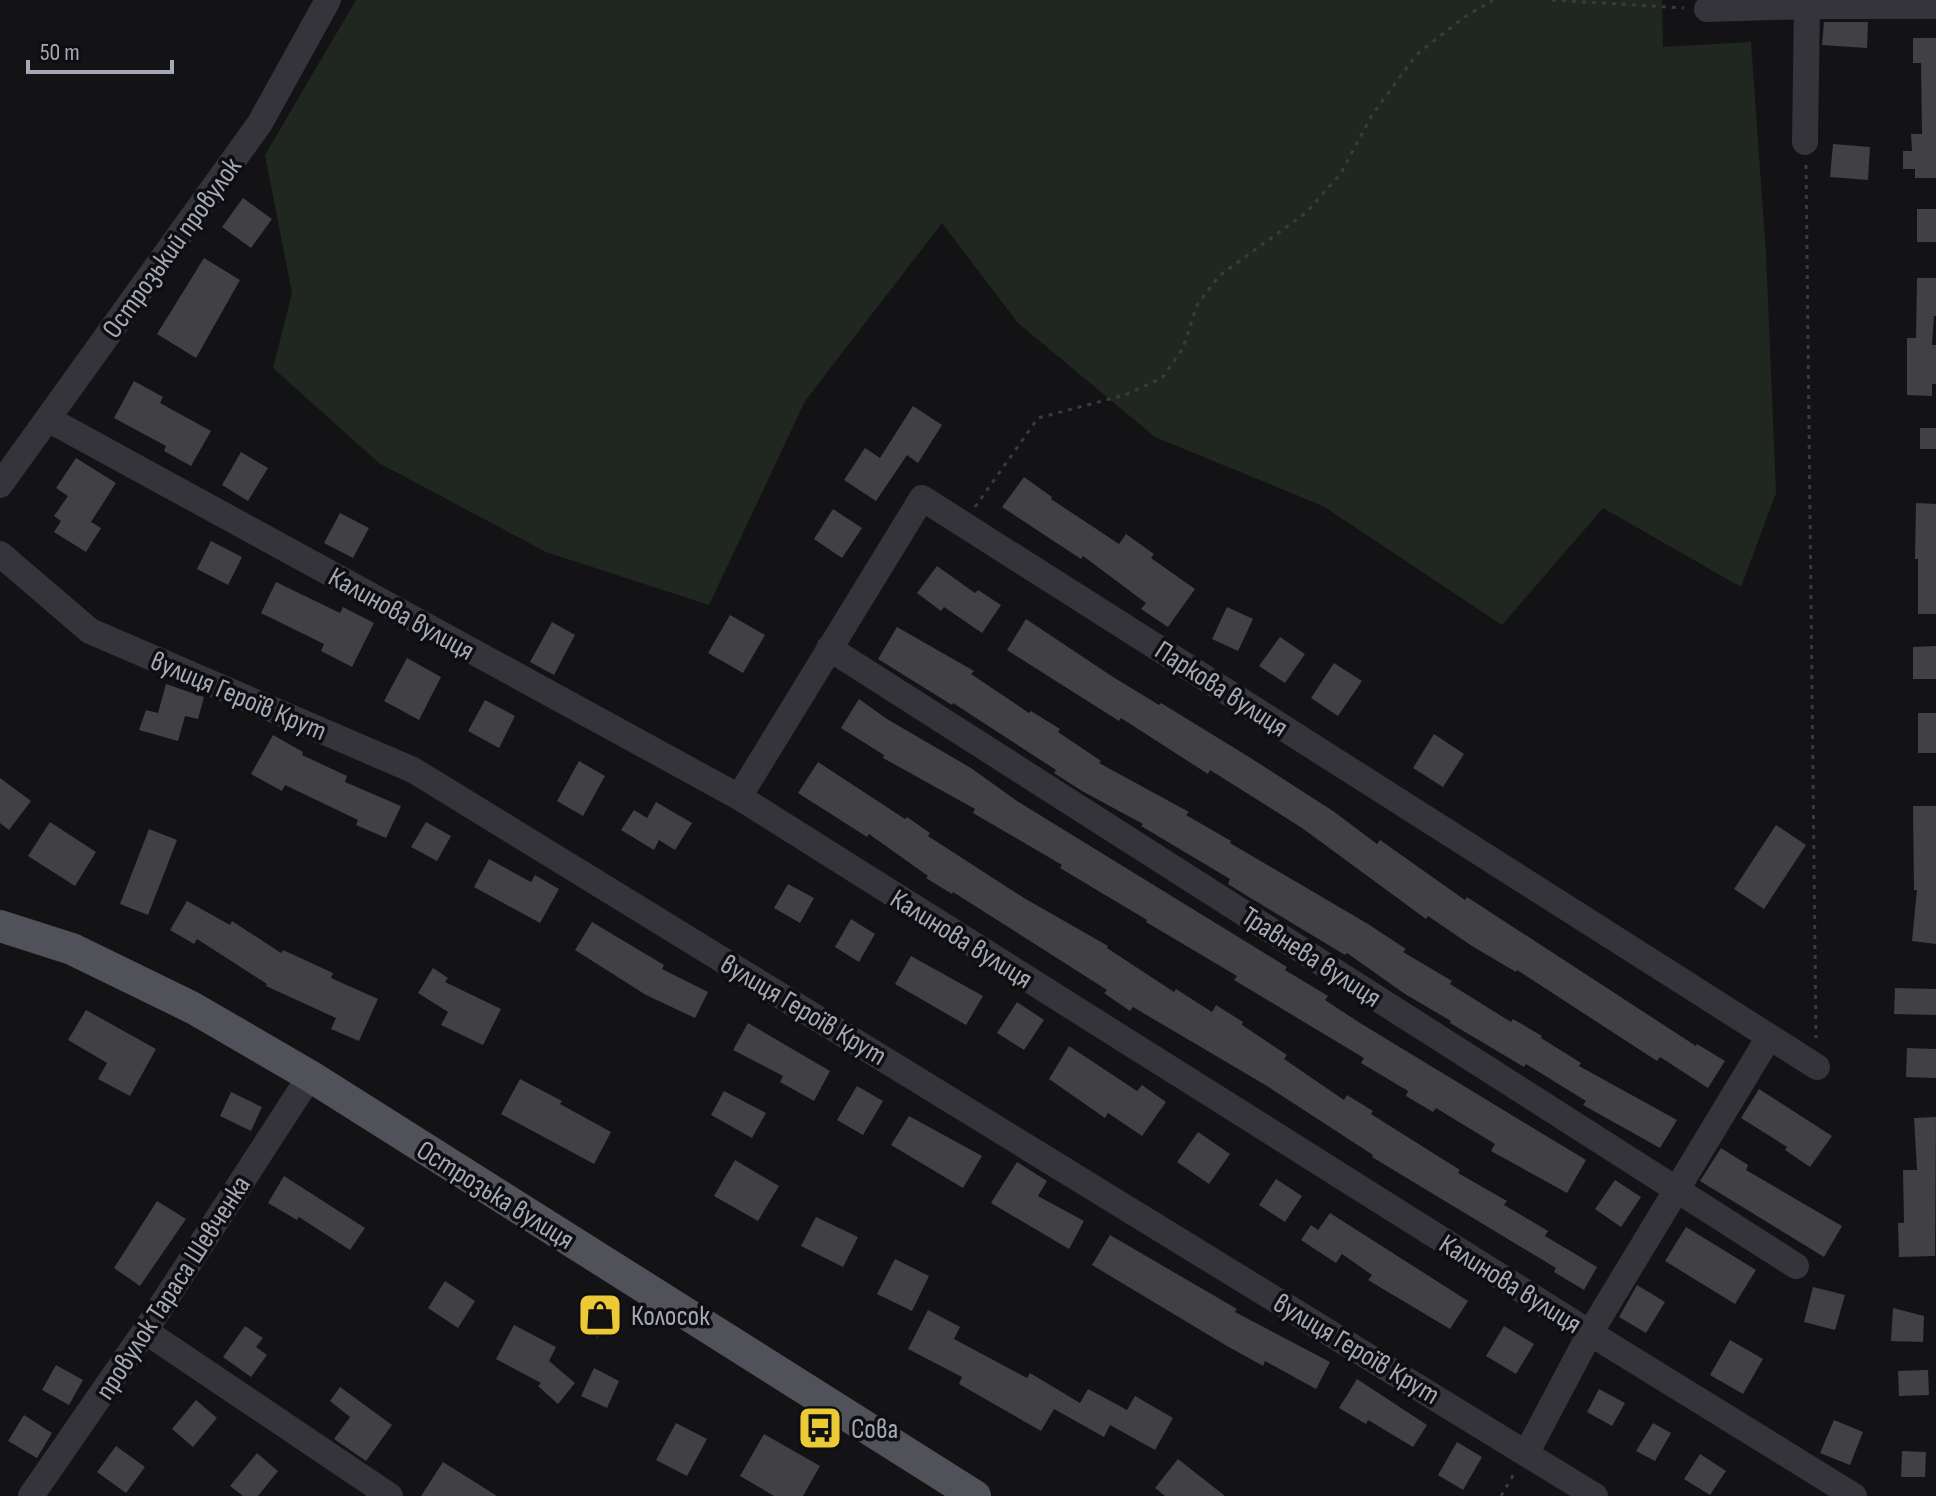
<svg xmlns="http://www.w3.org/2000/svg" width="1936" height="1496" font-family="'Sofia Sans Condensed',sans-serif">
  <style>
    .green { fill: #202721 }
    .building { fill: #404045 }
    .lines { fill: none; stroke-linecap: round; stroke-linejoin: round }
    .path { stroke: #3a3b41; stroke-width: 3; stroke-dasharray: 4 6; stroke-linecap: butt }
    .minor { stroke: #34343a; stroke-width: 26 }
    .major { stroke: #505159; stroke-width: 32 }
    .labels { text-anchor: middle; stroke-width: 7; stroke-linejoin: round; paint-order: stroke }
    .street-label { font-size: 28px; fill: #a5a8b5; stroke: #0e0e10 }
    .poi-label { font-size: 28px; fill: #a5a8b5; stroke: #0e0e10; text-anchor: start }
  </style>
  <rect width="100%" height="100%" fill="#131315"/>
  <path class="green" d="M 356,0 L 1662,0 L 1663,47 L 1751,42 L 1766,254 L 1776,493 L 1741,587 L 1603,508 L 1502,625 L 1323,506 L 1155,437 L 1018,323 L 942,223 L 805,401 L 709,605 L 546,552 L 379,463 L 273,368 L 292,293 L 265,155 Z"/>
  <path class="building" d="M 1824,22 L 1868,22 L 1867,48 L 1822,45 Z
    M 1913,38 L 1936,38 L 1936,178 L 1915,178 L 1915,169 L 1903,169 L 1903,151 L 1912,151 L 1911,134 L 1922,134 L 1921,63 L 1913,63 Z
    M 1833,144 L 1870,147 L 1868,180 L 1830,177 Z
    M 243,198 L 272,219 L 251,248 L 222,227 Z
    M 1917,209 L 1936,209 L 1936,242 L 1917,242 Z
    M 204,258 L 240,280 L 196,358 L 157,334 Z
    M 1917,278 L 1936,278 L 1936,316 L 1934,316 L 1932,345 L 1936,345 L 1936,384 L 1932,384 L 1932,396 L 1907,395 L 1907,338 L 1916,338 Z
    M 134,381 L 163,397 L 160,403 L 211,431 L 191,466 L 164,451 L 166,446 L 114,418 Z
    M 913,406 L 942,425 L 918,463 L 907,455 L 876,501 L 844,480 L 865,448 L 880,458 Z
    M 1920,428 L 1936,428 L 1936,449 L 1920,449 Z
    M 241,452 L 268,468 L 248,501 L 222,485 Z
    M 76,458 L 116,483 L 91,522 L 101,528 L 86,552 L 54,532 L 61,521 L 54,516 L 68,496 L 56,488 Z
    M 1024,477 L 1052,497 L 1051,499 L 1119,544 L 1126,534 L 1154,554 L 1151,558 L 1195,589 L 1168,627 L 1141,609 L 1146,603 L 1083,556 L 1081,559 L 1002,507 Z
    M 1916,503 L 1936,504 L 1936,614 L 1918,614 L 1918,559 L 1915,559 Z
    M 833,509 L 862,528 L 842,558 L 814,539 Z
    M 340,513 L 369,528 L 353,558 L 324,543 Z
    M 211,541 L 242,557 L 228,585 L 197,569 Z
    M 937,566 L 975,593 L 978,590 L 1001,605 L 982,633 L 944,607 L 941,611 L 917,593 Z
    M 276,582 L 340,613 L 343,607 L 374,623 L 352,667 L 321,651 L 324,644 L 261,613 Z
    M 1227,607 L 1253,619 L 1238,651 L 1212,639 Z
    M 730,615 L 765,635 L 743,673 L 708,653 Z
    M 1026,619 L 1113,677 L 1159,705 L 1161,703 L 1249,757 L 1333,811 L 1377,844 L 1380,840 L 1465,900 L 1467,897 L 1696,1046 L 1697,1044 L 1725,1061 L 1708,1088 L 1660,1057 L 1657,1061 L 1517,970 L 1516,972 L 1472,946 L 1428,916 L 1426,919 L 1302,828 L 1210,770 L 1208,774 L 1121,718 L 1119,721 L 1007,650 Z
    M 552,622 L 575,635 L 554,675 L 530,662 Z
    M 897,627 L 974,671 L 971,674 L 1029,713 L 1031,711 L 1060,729 L 1058,732 L 1101,761 L 1099,763 L 1189,812 L 1186,815 L 1231,841 L 1230,843 L 1368,924 L 1406,949 L 1403,952 L 1452,981 L 1450,984 L 1511,1022 L 1513,1019 L 1542,1036 L 1541,1038 L 1581,1063 L 1579,1066 L 1677,1120 L 1660,1148 L 1583,1105 L 1586,1101 L 1526,1064 L 1524,1067 L 1450,1023 L 1451,1021 L 1405,994 L 1347,953 L 1345,955 L 1244,894 L 1228,884 L 1230,879 L 1141,826 L 1143,824 L 1082,791 L 1054,773 L 1056,770 L 953,703 L 952,705 L 878,659 Z
    M 1280,637 L 1305,654 L 1285,683 L 1259,666 Z
    M 1936,646 L 1936,679 L 1913,679 L 1913,647 Z
    M 407,658 L 441,677 L 419,720 L 384,701 Z
    M 1334,663 L 1362,681 L 1338,716 L 1311,698 Z
    M 166,684 L 204,697 L 198,719 L 185,716 L 178,741 L 139,730 L 146,710 L 158,713 Z
    M 859,699 L 887,719 L 971,768 L 1017,801 L 1287,967 L 1285,970 L 1328,996 L 1325,1000 L 1360,1023 L 1586,1160 L 1567,1193 L 1491,1151 L 1495,1144 L 1436,1108 L 1433,1112 L 1406,1096 L 1408,1091 L 1361,1063 L 1364,1058 L 1234,980 L 1237,976 L 1146,922 L 1147,920 L 1060,868 L 1062,865 L 973,813 L 975,809 L 883,758 L 884,755 L 841,728 Z
    M 485,700 L 515,716 L 499,748 L 468,731 Z
    M 1918,713 L 1936,713 L 1936,753 L 1918,753 Z
    M 1434,734 L 1464,754 L 1443,787 L 1413,768 Z
    M 273,735 L 303,752 L 302,755 L 347,776 L 345,782 L 401,806 L 386,838 L 356,825 L 358,820 L 285,785 L 282,791 L 251,774 Z
    M 579,761 L 605,776 L 583,816 L 557,801 Z
    M 818,762 L 905,819 L 907,817 L 930,833 L 928,836 L 1024,898 L 1108,946 L 1107,948 L 1174,992 L 1176,989 L 1212,1012 L 1216,1005 L 1243,1022 L 1242,1025 L 1287,1055 L 1284,1059 L 1344,1100 L 1347,1095 L 1373,1111 L 1371,1114 L 1460,1170 L 1458,1173 L 1507,1201 L 1504,1205 L 1548,1231 L 1545,1236 L 1597,1267 L 1584,1290 L 1554,1272 L 1556,1268 L 1372,1157 L 1373,1155 L 1267,1086 L 1133,1007 L 1130,1011 L 1104,993 L 1107,990 L 953,892 L 952,894 L 926,878 L 928,876 L 869,834 L 867,837 L 798,793 Z
    M 0,778 L 31,801 L 9,830 L 0,823 Z
    M 656,802 L 692,823 L 675,850 L 659,840 L 654,850 L 621,830 L 634,810 L 647,818 Z
    M 1913,806 L 1936,806 L 1936,944 L 1912,941 L 1917,890 L 1914,890 Z
    M 50,822 L 96,852 L 75,886 L 28,856 Z
    M 426,822 L 451,836 L 437,861 L 411,847 Z
    M 1776,825 L 1806,845 L 1764,909 L 1734,889 Z
    M 149,829 L 177,840 L 148,915 L 120,904 Z
    M 489,859 L 531,882 L 535,875 L 559,889 L 540,923 L 474,887 Z
    M 788,884 L 814,898 L 800,923 L 774,908 Z
    M 187,901 L 230,925 L 232,921 L 281,953 L 283,950 L 333,973 L 331,978 L 378,999 L 359,1041 L 331,1029 L 336,1018 L 266,986 L 267,984 L 197,939 L 194,944 L 170,930 Z
    M 851,919 L 875,934 L 859,962 L 835,947 Z
    M 592,922 L 664,965 L 662,969 L 708,992 L 695,1018 L 646,995 L 575,950 Z
    M 911,956 L 983,996 L 966,1025 L 895,984 Z
    M 433,968 L 448,978 L 445,982 L 501,1009 L 483,1045 L 441,1025 L 448,1012 L 418,993 Z
    M 1895,988 L 1936,989 L 1936,1015 L 1894,1014 Z
    M 1017,1002 L 1044,1020 L 1024,1050 L 997,1033 Z
    M 86,1010 L 156,1049 L 130,1096 L 98,1079 L 107,1063 L 68,1040 Z
    M 748,1023 L 830,1071 L 814,1101 L 780,1082 L 783,1076 L 733,1050 Z
    M 1069,1046 L 1137,1091 L 1142,1085 L 1166,1102 L 1142,1136 L 1108,1113 L 1105,1118 L 1049,1079 Z
    M 1907,1048 L 1936,1049 L 1936,1078 L 1906,1077 Z
    M 520,1079 L 562,1101 L 560,1104 L 611,1132 L 594,1164 L 501,1114 Z
    M 857,1086 L 883,1101 L 863,1135 L 837,1120 Z
    M 1759,1089 L 1832,1136 L 1810,1167 L 1785,1150 L 1787,1147 L 1741,1118 Z
    M 724,1091 L 766,1113 L 752,1138 L 711,1115 Z
    M 231,1092 L 262,1107 L 251,1131 L 220,1116 Z
    M 909,1116 L 982,1156 L 963,1188 L 891,1145 Z
    M 1936,1117 L 1935,1256 L 1899,1257 L 1898,1223 L 1904,1223 L 1903,1170 L 1917,1170 L 1914,1118 Z
    M 1198,1132 L 1230,1154 L 1209,1184 L 1177,1162 Z
    M 1721,1148 L 1748,1165 L 1746,1170 L 1842,1226 L 1824,1257 L 1700,1181 Z
    M 735,1160 L 779,1186 L 758,1221 L 714,1196 Z
    M 1017,1162 L 1047,1181 L 1038,1196 L 1084,1221 L 1069,1249 L 991,1203 Z
    M 284,1176 L 365,1228 L 350,1250 L 299,1217 L 297,1220 L 268,1203 Z
    M 1276,1179 L 1302,1196 L 1285,1222 L 1259,1205 Z
    M 1615,1180 L 1641,1197 L 1621,1227 L 1595,1209 Z
    M 157,1201 L 186,1219 L 140,1286 L 114,1268 Z
    M 1330,1213 L 1468,1301 L 1450,1329 L 1368,1280 L 1372,1275 L 1342,1254 L 1336,1263 L 1301,1240 L 1311,1225 L 1318,1230 Z
    M 816,1217 L 858,1237 L 843,1267 L 801,1246 Z
    M 1686,1227 L 1756,1270 L 1735,1304 L 1665,1261 Z
    M 1110,1235 L 1237,1309 L 1235,1312 L 1330,1362 L 1316,1389 L 1265,1361 L 1263,1366 L 1227,1346 L 1092,1265 Z
    M 895,1259 L 929,1276 L 912,1311 L 877,1294 Z
    M 445,1281 L 475,1301 L 458,1328 L 428,1308 Z
    M 1637,1285 L 1665,1302 L 1646,1333 L 1619,1317 Z
    M 1813,1287 L 1845,1295 L 1835,1330 L 1804,1322 Z
    M 594,1308 L 610,1317 L 598,1338 L 582,1329 Z
    M 1893,1308 L 1924,1316 L 1923,1342 L 1891,1341 Z
    M 928,1310 L 960,1327 L 954,1339 L 1027,1378 L 1030,1373 L 1080,1403 L 1088,1389 L 1127,1410 L 1135,1396 L 1173,1418 L 1155,1450 L 1110,1425 L 1104,1437 L 1054,1409 L 1041,1431 L 959,1384 L 962,1377 L 908,1349 Z
    M 514,1325 L 556,1347 L 549,1361 L 575,1383 L 558,1404 L 538,1386 L 541,1383 L 496,1359 Z
    M 245,1326 L 263,1338 L 256,1347 L 267,1355 L 251,1377 L 223,1357 Z
    M 1504,1326 L 1534,1344 L 1516,1374 L 1486,1356 Z
    M 1730,1340 L 1763,1359 L 1743,1394 L 1710,1375 Z
    M 56,1365 L 83,1380 L 69,1405 L 42,1390 Z
    M 594,1368 L 619,1381 L 607,1408 L 581,1396 Z
    M 1928,1370 L 1929,1395 L 1899,1396 L 1898,1371 Z
    M 1357,1379 L 1427,1425 L 1413,1447 L 1368,1420 L 1366,1424 L 1339,1408 Z
    M 340,1387 L 392,1425 L 366,1461 L 334,1439 L 350,1417 L 330,1401 Z
    M 1599,1389 L 1625,1403 L 1612,1426 L 1587,1412 Z
    M 196,1400 L 217,1418 L 193,1447 L 172,1429 Z
    M 24,1415 L 52,1433 L 37,1458 L 8,1441 Z
    M 1834,1420 L 1863,1432 L 1850,1465 L 1820,1453 Z
    M 676,1423 L 707,1439 L 687,1476 L 656,1460 Z
    M 1653,1423 L 1671,1433 L 1655,1461 L 1636,1451 Z
    M 764,1434 L 820,1466 L 803,1496 L 774,1496 L 740,1476 Z
    M 1457,1442 L 1482,1457 L 1463,1490 L 1438,1475 Z
    M 116,1446 L 145,1467 L 126,1493 L 97,1472 Z
    M 1902,1451 L 1926,1452 L 1925,1477 L 1901,1477 Z
    M 257,1453 L 278,1471 L 258,1496 L 243,1496 L 230,1486 Z
    M 1700,1454 L 1726,1471 L 1710,1495 L 1684,1479 Z
    M 1178,1459 L 1225,1496 L 1165,1496 L 1155,1488 Z
    M 443,1462 L 497,1496 L 421,1496 Z"/>
  <g class="lines">
    <path class="path" d="M 1552,0 L 1684,8
      M 1806,165 L 1816,1038
      M 975,507 L 1038,418 L 1125,395 L 1162,378 L 1183,348 L 1197,305 L 1219,276 L 1307,212 L 1341,173 L 1372,115 L 1416,55 L 1463,18 L 1493,0
      M 1501,1496 L 1515,1472"/>
    <path class="minor" d="M 1707,9 L 1807,6 L 1936,6
      M 1805,142 L 1807,6
      M 48,419 L 739,797 L 1590,1333 L 1854,1496
      M 0,485 L 260,123 L 328,0
      M 0,554 L 90,631 L 413,770 L 1595,1496
      M 829,648 L 1796,1266
      M 739,797 L 922,498 L 1817,1067
      M 145,1331 L 390,1496
      M 1527,1452 L 1590,1333 L 1769,1037
      M 31,1496 L 145,1331 L 310,1076"/>
    <path class="major" d="M 0,926 L 72,949 L 193,1008 L 310,1076 L 975,1496"/>
  </g>
  <defs>
    <g id="shop-square" transform="scale(2.3)"><rect x="-9" y="-9" width="18" height="18" rx="4" fill="#ebca35" stroke="#0e0e10"/><path d="M-5-2.5h2.3a2.7 3.5 0 0 1 5.4 0H5L5.5 6h-11ZM-1.5-2.5h3a1.5 2.3 0 0 0-3 0Z" fill="#111"/></g>
    <g id="bus-square" transform="scale(2.3)"><rect x="-9" y="-9" width="18" height="18" rx="4" fill="#ebca35" stroke="#0e0e10"/><path d="M-5-6H5V4H4V6H2V4H-2V6H-4V4H-5ZM-3.5-4V0h7V-4ZM-3.5 1.2v1.5H-2V1.2ZM2 1.2v1.5H3.5V1.2Z" fill="#111"/></g>
  </defs>
  <g fill-rule="evenodd">
    <use href="#shop-square" x="600" y="1315"/>
    <use href="#bus-square" x="820" y="1428"/>
  </g>
  <g class="labels">
    <g class="street-label">
      <text transform="translate(171 247) rotate(-54)" y="10">Острозький провулок</text>
      <text transform="translate(402 613) rotate(29)" y="10">Калинова вулиця</text>
      <text transform="translate(1222 688) rotate(33)" y="10">Паркова вулиця</text>
      <text transform="translate(239 695) rotate(23)" y="10">вулиця Героїв Крут</text>
      <text transform="translate(962 938) rotate(32)" y="10">Калинова вулиця</text>
      <text transform="translate(1312 956) rotate(33)" y="10">Травнева вулиця</text>
      <text transform="translate(804 1009) rotate(31)" y="10">вулиця Героїв Крут</text>
      <text transform="translate(496 1194) rotate(32)" y="10">Острозька вулиця</text>
      <text transform="translate(1511 1283) rotate(32)" y="10">Калинова вулиця</text>
      <text transform="translate(172 1287) rotate(-57)" y="10">провулок Тараса Шевченка</text>
      <text transform="translate(1357 1348) rotate(31)" y="10">вулиця Героїв Крут</text>
    </g>
    <g class="poi-label">
      <text x="631" y="1325">Колосок</text>
      <text x="851" y="1438">Сова</text>
    </g>
  </g>
  <path d="M28 60v12h144v-12" fill="none" stroke="#a5a8b5" stroke-width="4"/>
  <text x="40" y="60" font-size="24" fill="#a5a8b5" stroke="#0e0e10" stroke-width="6" paint-order="stroke">50 m</text>
</svg>
